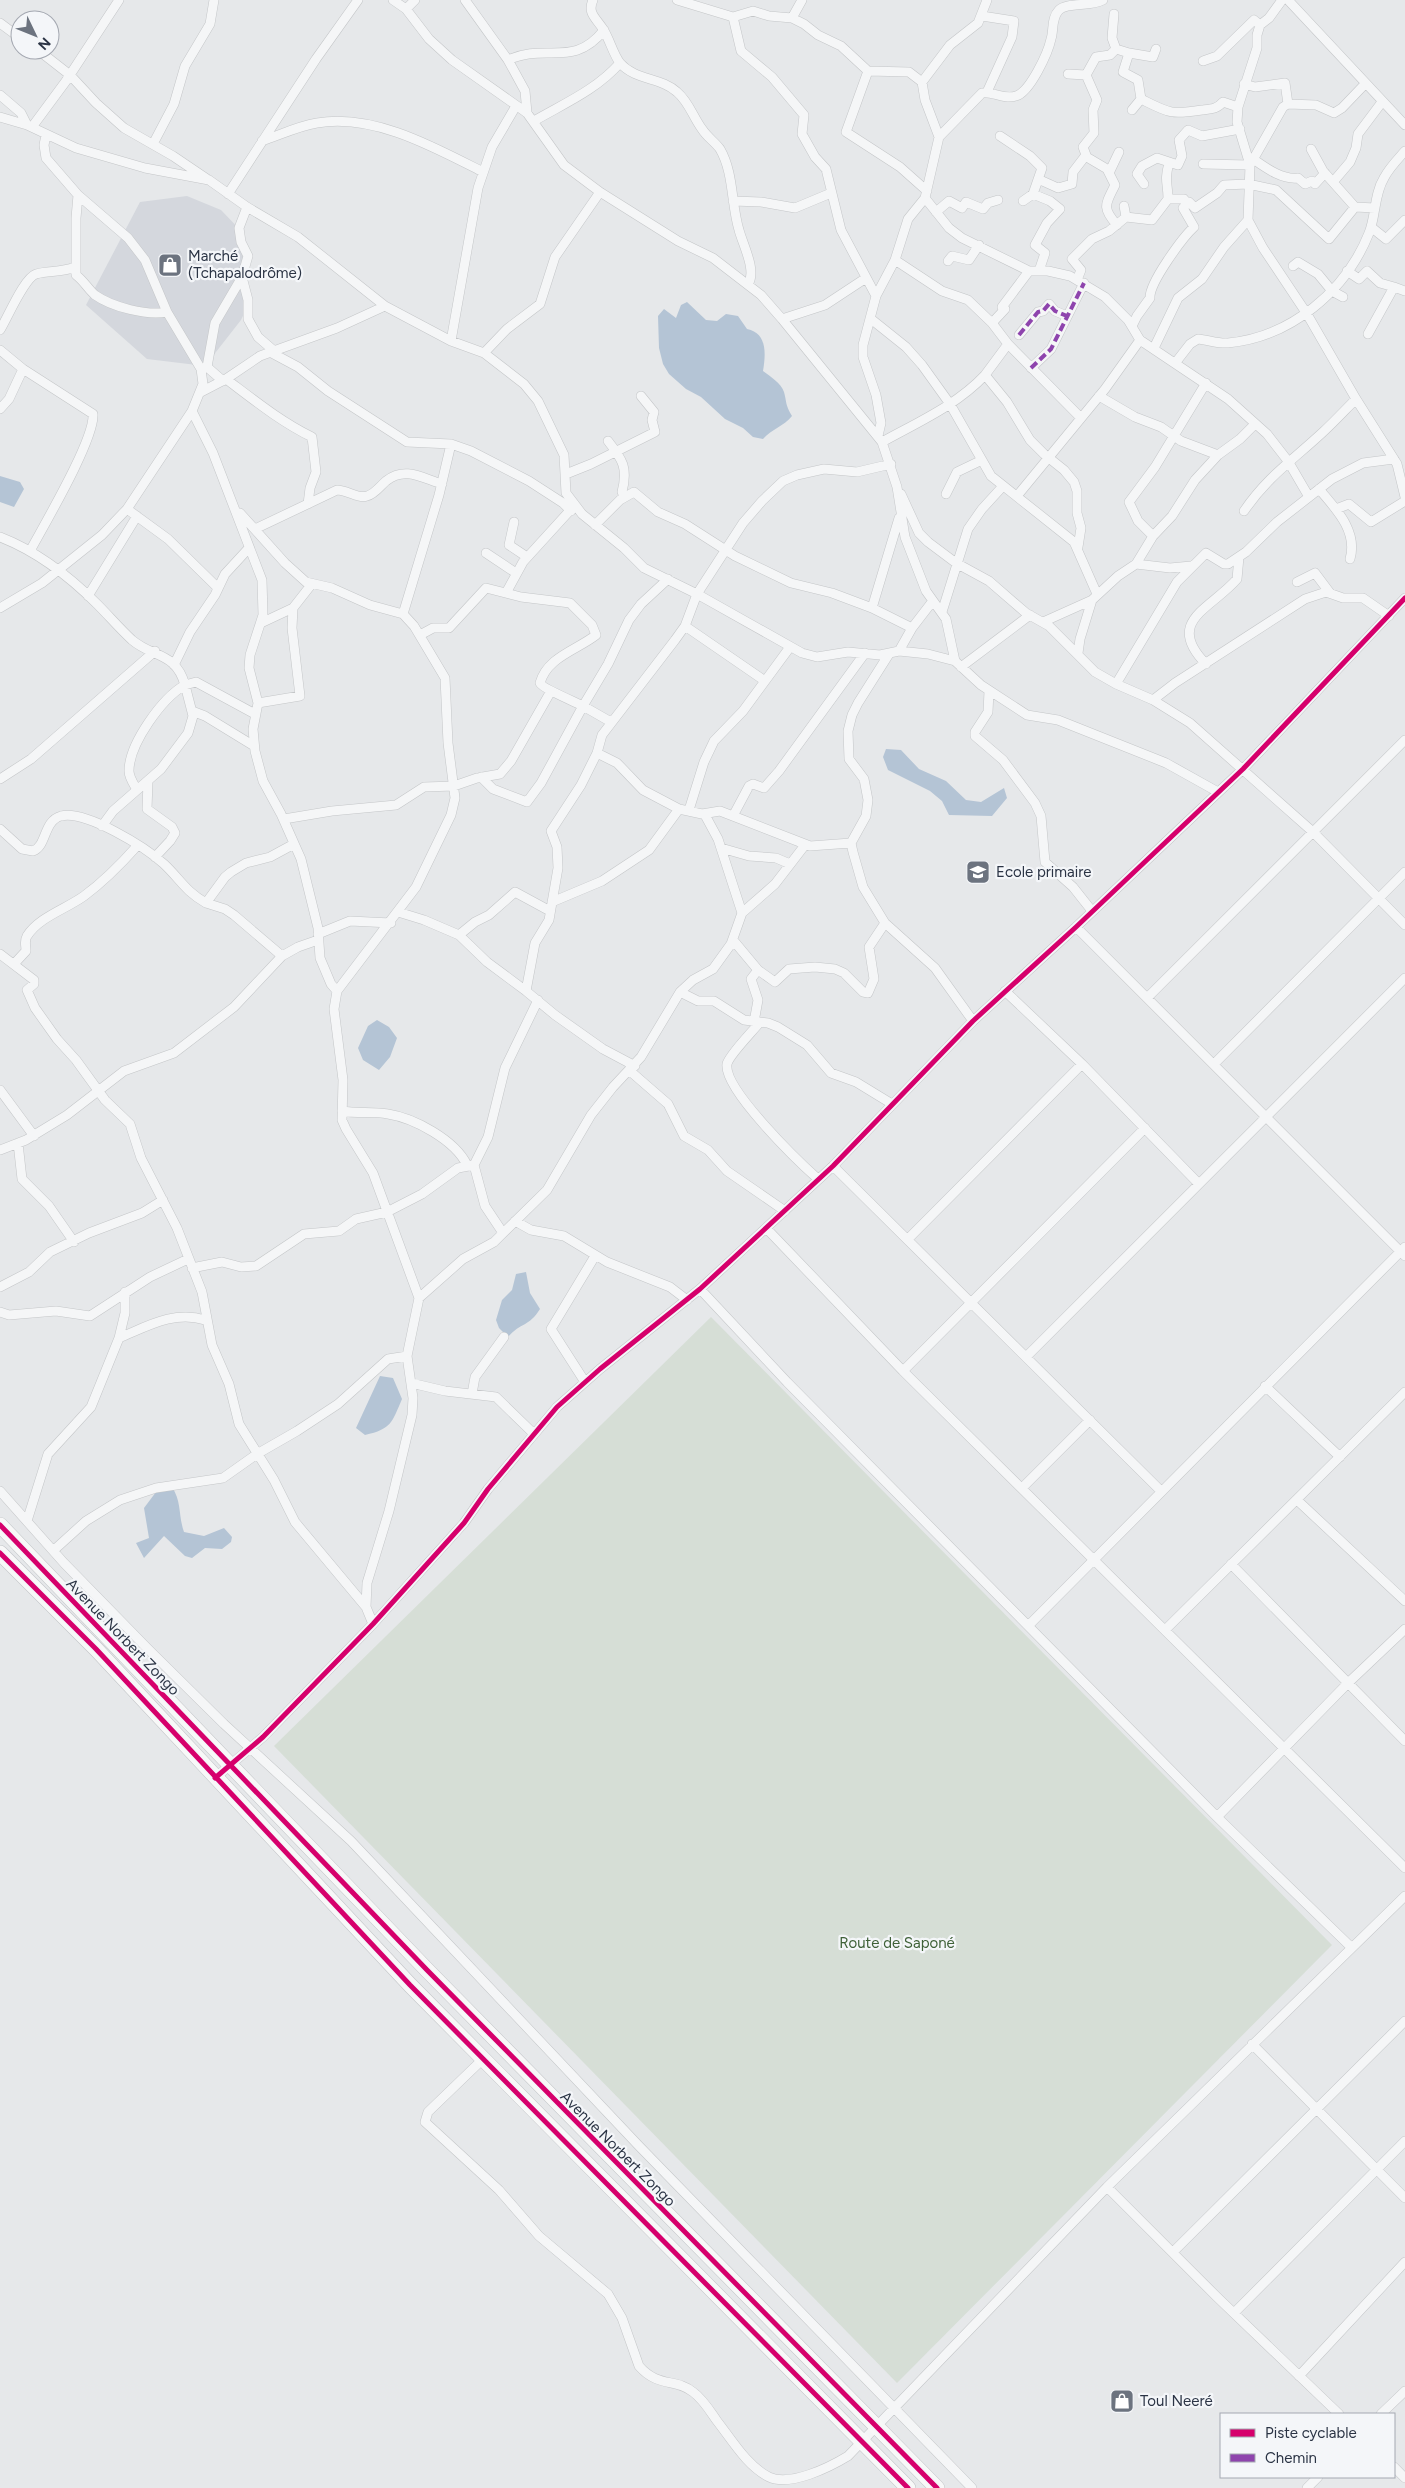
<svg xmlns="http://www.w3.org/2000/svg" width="1405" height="2488" font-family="Figtree,sans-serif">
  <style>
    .built { fill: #d4d7dd }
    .green { fill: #d6ded6 }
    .water { fill: #b4c4d5 }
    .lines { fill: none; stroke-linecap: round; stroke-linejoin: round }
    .minor-casing { stroke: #c4c6c8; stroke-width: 10 }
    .primary-casing { stroke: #c2c5c8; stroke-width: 16 }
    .minor { stroke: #f5f6f7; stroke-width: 9 }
    .primary { stroke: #f8f8f8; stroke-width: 15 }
    .quiet { stroke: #8e44ad; stroke-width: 4; stroke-dasharray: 8 4; stroke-linecap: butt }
    .cycleway-casing { stroke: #f4f6f9; stroke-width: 8 }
    .cycleway { stroke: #d6006c; stroke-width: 5 }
    .labels { text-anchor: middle; stroke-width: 4.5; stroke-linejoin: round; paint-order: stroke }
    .poi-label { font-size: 15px; fill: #2b3445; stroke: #f4f6f9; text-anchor: start }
    .street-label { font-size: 15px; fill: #2b3445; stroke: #f4f6f9 }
    .park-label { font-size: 15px; fill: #3f6138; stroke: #f4f6f9 }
  </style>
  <rect width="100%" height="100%" fill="#e6e8ea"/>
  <path class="built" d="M 187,196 L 221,210 L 243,233 L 244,259 L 235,283 L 251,299 L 241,320 L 205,366 L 147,359 L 86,305 L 140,202 Z"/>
  <path class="green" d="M 711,1317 L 1332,1945 L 897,2383 L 274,1746 Z"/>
  <path class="water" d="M 687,302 L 706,320 L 717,321 L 726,314 L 738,316 L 747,329 C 767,333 766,353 763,371 C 771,377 781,383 784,392 C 787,403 785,404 792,416 C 784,426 772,429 763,439 L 753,437 L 743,428 L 725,419 L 701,397 L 686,389 L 669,374 L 663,364 L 659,348 L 658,316 L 664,309 L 676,318 L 681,305 Z
    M 0,476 L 20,482 L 24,489 L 14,507 L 0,502 Z
    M 886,749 L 901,750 L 919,769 L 946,781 L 966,800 L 981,802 L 1004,788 L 1007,798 L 992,816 L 949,815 L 942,801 L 930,791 L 888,770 L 883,757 Z
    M 377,1020 L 389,1027 L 397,1038 L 390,1057 L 379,1070 L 363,1060 L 358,1048 L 368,1026 Z
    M 526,1272 L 530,1293 L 540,1309 C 529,1327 521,1322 508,1337 L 499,1328 L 496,1320 L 502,1300 L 512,1290 L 516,1274 Z
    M 380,1376 L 393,1378 L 402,1399 C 392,1422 392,1429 365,1435 L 356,1428 Z
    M 172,1487 C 182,1502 178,1515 184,1532 L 204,1536 L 224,1528 L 232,1537 L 231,1542 L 222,1549 L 205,1548 L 192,1558 L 185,1556 L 164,1536 L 144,1558 L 136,1543 L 149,1538 L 144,1508 L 159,1488 Z"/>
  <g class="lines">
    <g class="minor-casing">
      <path id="minor" d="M 393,0 L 406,9 L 429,39 L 452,60 L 527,113 L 564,165 L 600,192 L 678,241 L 713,258 L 761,295 L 782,319 L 882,442 L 897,487 L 905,537 L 926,591 L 946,619 L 955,661
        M 465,0 L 508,60
        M 593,0 C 587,13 596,18 603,29 C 610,40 613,54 620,63 C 636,81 661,77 677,92 C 689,102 693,117 702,129 C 707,137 715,142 720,149 C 734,173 731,204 739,230 C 743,245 757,271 748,284
        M 677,0 L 733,17 L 753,11 L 769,16 L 792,18 L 804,24 L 818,35 L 841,46 L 868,71 L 909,72 L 922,82 L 925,100 L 939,137
        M 1288,0 L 1405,125
        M 406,9 L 415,0
        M 1114,14 L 1112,38 L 1116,49 L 1129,53 L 1153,57 L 1156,49
        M 982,16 L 1014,21 L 1012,37 L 987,92
        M 733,17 L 741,51 L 772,77 L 804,115 L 802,134 L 815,157 L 826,169 L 841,230 L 876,296
        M 792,18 L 802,0
        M 0,23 L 20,38
        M 38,50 L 70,75 L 96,103 L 124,128 L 173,156 L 207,179
        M 1129,53 L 1123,72 L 1138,80 L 1141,99 L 1132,110
        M 1203,61 L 1217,56 L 1254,20 L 1260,25
        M 868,71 L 846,132 L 900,167 L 927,191
        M 1086,75 L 1096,57 L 1110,55 L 1116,49
        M 922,82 L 950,45 L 978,23 L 987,0
        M 1244,84 L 1255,87 L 1285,83 L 1288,104
        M 1365,84 L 1342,108 L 1334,113 L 1316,105 L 1288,104 L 1283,107 L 1250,165 L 1248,220 L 1263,248 L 1307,314 L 1356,399 L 1397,464 L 1405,497
        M 0,95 L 21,113 L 27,125
        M 1141,99 C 1169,113 1170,115 1202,110 C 1211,109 1217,109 1223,102 L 1238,107
        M 527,113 L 525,91 L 508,60 C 546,42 573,69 604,30
        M 0,117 L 27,125 L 76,148 L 145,168 L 209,180 L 247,207 L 298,237 L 385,306 L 451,341 L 484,353 L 524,384 L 538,401 L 564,455 L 566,493 L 582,514 L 624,548 L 644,568 L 697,594 L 802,653 L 817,657 L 848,652 L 880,655 L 899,651 L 928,654 L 955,661 L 981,685 L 1027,715 L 1058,720 L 1166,763 L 1218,792
        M 534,121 C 565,103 596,90 620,63
        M 32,127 L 66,81 L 119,0
        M 46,135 L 44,145 L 46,158 L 78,195 L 128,238 L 145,260 L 167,312 L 201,369 L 203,384 L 192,411 L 213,453 L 262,580 L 263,615 L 250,655 L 249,668 L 258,703 L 253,729 L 255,751 L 263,781 L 281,814 L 301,859 L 318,928 L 320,958 L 331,984 L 337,991 L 334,1009 L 343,1080 L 342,1120 L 346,1129 L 373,1173 L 419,1298 L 407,1356 L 413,1398 L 412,1415 L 389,1511 L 367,1583 L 366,1607 L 373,1624
        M 1000,136 L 1030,156 L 1042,168 L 1033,194 L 1023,201
        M 262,141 C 280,135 298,126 317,123 C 373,113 434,147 483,172
        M 153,144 L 174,104 L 185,66 L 210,24 L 214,0
        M 1311,149 L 1323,171 L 1355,207 L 1375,208
        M 1085,156 L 1107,169 L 1115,185 C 1106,204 1101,207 1117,225
        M 1253,159 C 1266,168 1282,180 1298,178 L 1305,184 L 1312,181 L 1315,184 L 1325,173
        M 1203,164 L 1250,165 L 1237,122 L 1238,107 L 1257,48 L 1257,35 L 1260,25 L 1269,18 L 1282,0
        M 1109,173 L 1119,152
        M 1038,179 L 1058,188 L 1072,184 L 1073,172 L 1086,155 L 1083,147 L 1094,133 L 1093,110 L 1097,100 L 1086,75 L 1068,74
        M 1333,182 L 1350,162 L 1356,148 L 1358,134 L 1382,102
        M 1144,184 L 1137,174 L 1142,166 L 1157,158 L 1178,165 L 1182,156 L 1179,140 L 1188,130 L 1202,136 L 1240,129
        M 228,194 L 316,59 L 358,0
        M 1033,194 L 1050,201 L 1060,209 L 1047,223 L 1035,245 L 1045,253 L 1039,271
        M 78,195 L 76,218 L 76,275 C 84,281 88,289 95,295 C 112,307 147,316 167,312
        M 925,198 L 949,228 L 962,238 L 1029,271 L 1048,271 L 1070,276 L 1105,297 L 1128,320 L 1140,340 L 1228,399 L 1267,434 L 1288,461 L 1309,497
        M 1168,199 C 1168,183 1164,181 1169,163
        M 733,201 L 761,202 L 795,208 L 831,193
        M 247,207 L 239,228 L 241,242 L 248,256 L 242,277 L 248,300 L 248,319 L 258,337 L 273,350
        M 936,212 L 949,201 L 962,208 L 966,202 L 983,209 L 988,203 L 998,200
        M 1126,217 L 1152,220 L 1168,199 L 1184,199 L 1187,204
        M 1371,227 L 1386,239 L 1405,220
        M 895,260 L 942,291 L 968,300 L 992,323 L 1008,344 L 985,375
        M 948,261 L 952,256 L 969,260 L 979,245
        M 1293,266 L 1298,262 L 1318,274 L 1332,291 L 1343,297
        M 1347,271 L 1359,279 L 1367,271 L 1380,283 L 1394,287 L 1368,334
        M 1077,280 L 1081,270 L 1072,259 L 1092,239 L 1109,231 L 1126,217 L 1124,206
        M 1394,287 L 1405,291
        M 782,319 L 825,305 L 866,278
        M 871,319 L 906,347 L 922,365 L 950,404 L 991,476 L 1074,542 L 1097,594
        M 992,323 L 1005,309 L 1002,307 L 1029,271
        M 1132,326 L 1137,316 L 1150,298 C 1149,283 1183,237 1194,227 L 1183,208 L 1189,202 L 1195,208 L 1217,193 L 1224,185 L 1248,184 L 1276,190 L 1329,239 L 1355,207
        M 0,330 C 8,317 24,278 36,274 C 49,270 60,273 75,267
        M 1019,335 L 1038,312 L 1043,311 L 1049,304 L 1055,311 L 1067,316
        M 451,341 L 478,188 L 492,147 L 516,106
        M 1008,344 L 1081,418
        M 1154,348 L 1178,298 L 1202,279 L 1224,247 L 1248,220
        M 0,350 L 23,369
        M 270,352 L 298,367 L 328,391 L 407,442 L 451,444 L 471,451 L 529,481 L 563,503 L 571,511
        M 484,353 L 507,329 L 540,304 L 555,257 L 600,192
        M 1176,362 L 1190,344 L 1198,339 C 1208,340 1219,344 1228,343 C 1291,337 1346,291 1369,233 C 1376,216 1374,194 1384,178 C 1389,168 1398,159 1405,151
        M 1031,368 L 1051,349 L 1084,283
        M 226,379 C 254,400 281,422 312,437 L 316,472 L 310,488 L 308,504
        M 223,381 L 207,367 L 215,323 L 242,277
        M 201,392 L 226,379 L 260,356 L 337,328 L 385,306
        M 1099,396 L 1135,417 L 1161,427 L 1181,441 L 1218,455 L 1240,439 L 1255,424
        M 0,409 L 9,399 L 23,369 L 93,414 C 95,439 44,525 30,551
        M 878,436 L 881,423 L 876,395 L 863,357 L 863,345 L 876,296 L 895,260 L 908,219 L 925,198 L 939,137 L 982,93 C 993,91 1003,100 1016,96 C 1030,92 1048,53 1051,39 C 1054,30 1051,18 1059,10 C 1067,2 1091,7 1103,0
        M 608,441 C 623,460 628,468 622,492 L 625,496
        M 882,442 C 918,422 957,405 985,375 L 1007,402 L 1030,440 L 1044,454 L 1064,470 L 1074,482 L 1077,491 L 1077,513 L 1081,528 L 1078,547
        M 566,474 L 591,464 L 655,432 L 652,420 L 654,412 L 641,396
        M 1319,489 C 1336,509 1358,531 1350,559
        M 901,494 L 919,533 L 928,542 L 956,563 L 989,581 L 1026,613 L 1049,626 L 1095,672 L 1116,684 L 1153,700 L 1190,723 L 1313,832 L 1405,925
        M 946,494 L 957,472 L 982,460
        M 1017,496 L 1105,389 L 1140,340
        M 127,509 L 168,539 L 218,588
        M 1336,509 L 1349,504 L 1371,522 L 1405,501
        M 1244,511 C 1268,476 1293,460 1323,432 C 1334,422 1345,410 1356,399
        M 240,513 L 285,563 L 306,582 L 332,588 L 370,605 L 403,614 L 414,626 L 445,678 L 448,743 L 455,798 L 451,815 L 416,887 L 337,991
        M 514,522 L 509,545 L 527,557
        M 595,525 L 620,500 L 634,492 L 658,512 L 685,524 L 735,556 L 791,583 L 832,593 L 872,608 L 912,628
        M 255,529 L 337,490 C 347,490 358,499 367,496 C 375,494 380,486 386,481 C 405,466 422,478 442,484
        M 1153,536 L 1138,521 L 1129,502 L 1155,467 L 1206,383
        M 0,537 C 36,551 70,577 97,604 C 109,616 120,629 132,640 C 153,658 176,652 185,685 L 196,682 L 255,714
        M 486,553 L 516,573
        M 1136,564 L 1153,536 L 1172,516 L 1195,480 L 1218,455
        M 1297,582 L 1315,573 L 1330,593
        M 506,593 L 523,562 L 574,506
        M 88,596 L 137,516
        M 0,608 L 42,583 L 102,535 L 127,509 L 192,411
        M 872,608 L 899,518
        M 942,612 L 968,529 L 982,509 L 1003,486
        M 403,614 L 439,495 L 451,444
        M 1043,622 L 1092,600 L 1118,576 L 1136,564 L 1170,568 L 1191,566
        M 261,623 L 293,608 L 311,585
        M 685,626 L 765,681
        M 420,635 L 433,628 L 449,628 L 486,588 L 521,597 L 570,603 L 592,625 L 596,635 C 577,650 547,657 540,683 C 542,688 575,702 583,706 L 608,664 L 629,620 L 641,604 L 668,579
        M 899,651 L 912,628 L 932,602
        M 1078,653 L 1080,639 L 1092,600
        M 889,654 L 858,703 L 852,715 L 848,731 L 849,759 L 864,779 L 868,800 L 866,816 L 851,843 L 853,852 L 863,887 L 885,923 L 935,968 L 973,1021
        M 1206,664 C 1164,621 1211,609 1237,579 L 1239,557
        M 174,665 L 190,632 L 215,595 L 225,574 L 248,549
        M 961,667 L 1030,615
        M 1116,684 L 1177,582 L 1206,553 L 1224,564 L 1228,564 L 1246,552 L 1277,522 L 1332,479 L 1363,463 L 1394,459
        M 989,691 L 988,712 L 975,732 L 975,736 L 1003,760 L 1035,803 L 1041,816 L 1045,862 L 1073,887 L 1092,911
        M 1153,700 L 1175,683 L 1305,599 L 1326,592 L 1343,598 L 1363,598 L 1389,616
        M 258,703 L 300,696 L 292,628 L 293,608
        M 192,711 L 205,716 L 254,746
        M 597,753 L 617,763 L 643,790 L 679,809 L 702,814 L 720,811 L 810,846 L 851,843
        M 481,777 L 493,789 L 527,802 L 541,783 L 583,706 L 611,722
        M 0,779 L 31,759 L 155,651
        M 148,781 L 147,809 L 172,827 L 175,833 L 170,841 L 155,857
        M 689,810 L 704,762 L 714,741 L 743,711 L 790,647
        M 705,815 L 718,839 L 742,913
        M 733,816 L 749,786 L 753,784 L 764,788 L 779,771 L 865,653
        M 284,819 L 332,811 L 396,805 L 424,787 L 454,786 L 477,778 L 500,774 L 511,761 L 551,691
        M 102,826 L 113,811 L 161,769 L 188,733 L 193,716 L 185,685 C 162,698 129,744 129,771 C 129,777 133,783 136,788
        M 0,829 L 22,849 L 33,851 C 47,846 43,821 61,816 C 86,810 145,847 164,864 C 180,879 185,891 206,903 L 225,877 L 231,872 L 246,863 L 270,857 L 294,844
        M 721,848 L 749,856 L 776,858 L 790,864
        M 552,902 L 602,881 L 649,850 L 679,809
        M 206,903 L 225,909 L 234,915 L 282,956
        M 398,912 L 424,920 L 459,935 L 487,962 L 526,991 L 555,1015 L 603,1049 L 635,1066
        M 1076,927 L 1405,1256
        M 318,934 L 350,921 L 391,923
        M 459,935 L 475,922 L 489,915 L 515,892 L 550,911
        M 733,940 L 758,970
        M 0,954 L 34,980 L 34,984 L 27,990 L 35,1008 L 57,1039 L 76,1060 L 105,1100 L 130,1124 L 141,1158 L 177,1228 L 202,1292 L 212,1345 L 229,1384 L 239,1424 L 274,1480 L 295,1522 L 366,1607
        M 14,964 L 26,951 C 26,945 24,941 27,936 C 39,917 66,909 84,896 C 103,882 121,864 137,846
        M 526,991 L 535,943 L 549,920 L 558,868 L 557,847 L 551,831 L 581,785 L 597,753 L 602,735 L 675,640 L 685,626 L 697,594 L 743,523 L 762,501 L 783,481 L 797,475 L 824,469 L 857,472 L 891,464
        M 1005,991 L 1082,1064 L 1199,1184
        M 680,992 L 698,1001 L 714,1001 L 744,1020 L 768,1023 L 778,1027 L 807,1045 L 831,1073 L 856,1082 L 892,1104
        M 1147,998 L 1405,740
        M 754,1022 L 758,1000 L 751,979 L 758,970 L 775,982 L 789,969 L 815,967 L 835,969 L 844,973 L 863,992 L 868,993 L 874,979 L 869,947 L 885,923
        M 760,1022 C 753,1031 729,1055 727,1064 C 723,1089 799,1162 818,1179
        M 1214,1064 L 1405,872
        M 630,1071 L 668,1104 L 684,1136 L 708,1150 L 727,1171 L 785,1211
        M 0,1090 L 34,1136
        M 342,1111 C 357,1114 373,1111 388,1114 C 414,1118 455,1140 467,1165
        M 18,1143 L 22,1179 L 49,1206 L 74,1242
        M 0,1150 L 26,1140 L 67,1115 L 124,1071 L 174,1053 L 234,1007 L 282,956 L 298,947 L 318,940
        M 833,1166 L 1161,1491
        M 515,1221 L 531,1230 L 564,1236 L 607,1262 L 670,1287 L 687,1300
        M 766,1228 L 903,1371 L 1405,1868
        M 503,1233 L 485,1206 L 474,1165 L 488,1137 L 505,1068 L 538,1000
        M 908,1239 L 1082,1064
        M 192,1268 L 222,1262 L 241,1267 L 256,1266 L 304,1234 L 339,1231 L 356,1219 L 387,1212 L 422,1194 L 458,1168 L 474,1165
        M 0,1287 L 29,1272 L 50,1252 L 89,1233 L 142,1213 L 163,1200
        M 700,1289 L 787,1382 L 1217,1817 L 1351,1947
        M 419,1298 L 463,1259 L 494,1242 L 547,1190 L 591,1115 L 613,1087 L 641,1057 L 680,992 L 693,980 L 713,969 L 731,944 L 742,913 L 775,884 L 805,845
        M 0,1312 L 9,1315 L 56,1311 L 90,1316 L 150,1277 L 188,1259
        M 119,1338 L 125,1313 L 125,1292
        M 1026,1357 L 1405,978
        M 903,1371 L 1145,1128
        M 585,1382 L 551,1329 L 595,1256
        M 411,1383 L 445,1391 L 496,1397 L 533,1433
        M 1265,1386 L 1340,1457
        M 472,1394 L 475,1377 L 504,1337
        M 1022,1488 L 1090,1420
        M 0,1491 L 64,1563 L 147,1648 L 224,1724 L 351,1841 L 639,2146 L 972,2488
        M 1297,1500 L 1405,1601
        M 27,1521 L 48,1454 L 91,1407 L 119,1338 C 146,1327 174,1310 205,1320
        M 54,1550 L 86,1521 L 120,1500 L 156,1488 L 223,1478 L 257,1454 L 297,1431 L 338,1404 L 388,1359 L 407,1356
        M 1231,1564 L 1405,1741
        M 1029,1625 L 1405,1247
        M 1165,1630 L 1405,1392
        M 215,1778 L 263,1737 L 373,1624 L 464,1523 L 488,1489 L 557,1407 L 600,1369 L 700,1289 L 833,1166 L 973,1021 L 1076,927 L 1243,769 L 1405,598
        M 1217,1817 L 1348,1683 L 1405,1629
        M 1252,2044 L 1405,2198
        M 483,2059 L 428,2112 L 425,2122 L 499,2190 L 539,2236 L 608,2294 L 622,2318 L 639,2366 C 658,2388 676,2378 693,2392 C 703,2399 710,2411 717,2421 C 732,2440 747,2466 769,2477 C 790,2487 830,2467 848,2456 L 1107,2187 L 1405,1896
        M 1107,2187 L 1217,2297 L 1339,2414
        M 1173,2252 L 1405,2021
        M 1234,2313 L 1405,2141
        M 1299,2376 L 1405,2262
        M 1381,2414 L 1405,2391
        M 1394,2467 L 1405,2478
        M 1307,2488 L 1318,2477"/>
    </g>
    <g class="primary-casing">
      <path id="primary" d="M 0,1525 L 427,1970 L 937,2488
        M 0,1553 L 96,1649 L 410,1985 L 908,2488"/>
    </g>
    <use href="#minor" class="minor"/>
    <use href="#primary" class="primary"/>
    <path class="quiet" d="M 1019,335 L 1038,312 L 1043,311 L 1049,304 L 1055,311 L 1067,316
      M 1031,368 L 1051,349 L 1084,283"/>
    <g class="cycleway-casing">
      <path id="cycleway" d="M 0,1525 L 427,1970 L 937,2488
        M 0,1553 L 96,1649 L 410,1985 L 908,2488
        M 215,1778 L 263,1737 L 373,1624 L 464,1523 L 488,1489 L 557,1407 L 600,1369 L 700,1289 L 833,1166 L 973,1021 L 1076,927 L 1243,769 L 1405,598"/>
    </g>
    <use href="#cycleway" class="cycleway"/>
  </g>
  <defs>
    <g id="shop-square" transform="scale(1.25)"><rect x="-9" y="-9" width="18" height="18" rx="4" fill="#6c737f" stroke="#f4f6f9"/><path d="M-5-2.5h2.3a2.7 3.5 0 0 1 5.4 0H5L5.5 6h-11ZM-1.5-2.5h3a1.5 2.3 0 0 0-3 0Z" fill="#fff"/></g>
    <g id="school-square" transform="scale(1.25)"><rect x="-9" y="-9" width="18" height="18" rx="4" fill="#6c737f" stroke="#f4f6f9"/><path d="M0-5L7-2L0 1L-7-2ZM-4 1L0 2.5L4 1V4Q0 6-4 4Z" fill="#fff"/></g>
  </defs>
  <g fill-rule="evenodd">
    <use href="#shop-square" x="170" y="265"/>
    <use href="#school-square" x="978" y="872"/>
    <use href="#shop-square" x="1122" y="2401"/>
  </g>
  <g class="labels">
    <g class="poi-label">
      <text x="188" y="261">Marché<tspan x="188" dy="17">(Tchapalodrôme)</tspan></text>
      <text x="996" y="877">Ecole primaire</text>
      <text x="1140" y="2406">Toul Neeré</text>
    </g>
    <g class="street-label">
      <text transform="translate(123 1637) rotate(46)" y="5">Avenue Norbert Zongo</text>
      <text transform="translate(618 2149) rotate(45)" y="5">Avenue Norbert Zongo</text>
    </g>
    <g class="park-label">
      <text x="897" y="1948">Route de Saponé</text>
    </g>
  </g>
  <rect x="1220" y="2413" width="175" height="65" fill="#f4f6f9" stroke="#a4a8b1"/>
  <rect x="1230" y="2429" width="25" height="8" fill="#d6006c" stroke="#a4a8b1"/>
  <text x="1265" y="2438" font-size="15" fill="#2b3445">Piste cyclable</text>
  <rect x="1230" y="2454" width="25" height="8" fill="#8e44ad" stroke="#a4a8b1"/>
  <text x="1265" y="2463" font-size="15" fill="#2b3445">Chemin</text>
  <g transform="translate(35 35) rotate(133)"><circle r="24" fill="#f4f6f9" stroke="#a4a8b1"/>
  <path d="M0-4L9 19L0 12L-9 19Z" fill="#6c737f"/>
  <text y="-8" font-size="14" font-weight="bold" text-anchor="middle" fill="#2b3445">N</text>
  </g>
</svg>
